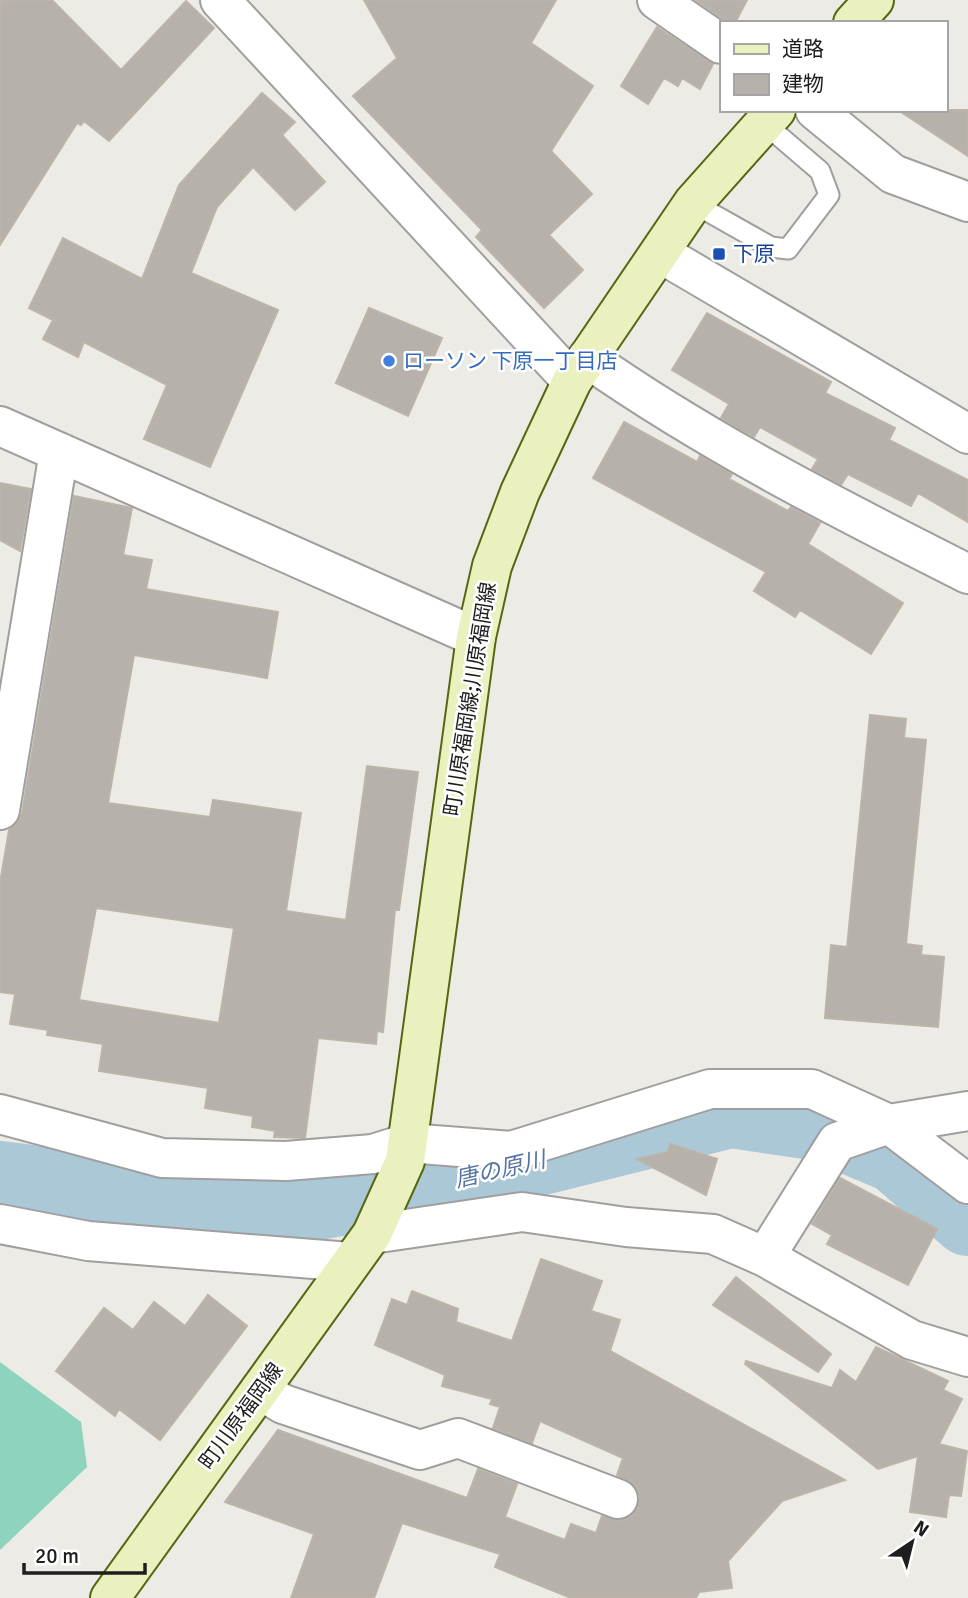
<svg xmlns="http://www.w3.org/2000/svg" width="968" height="1598" font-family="Signika,'Noto Sans JP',sans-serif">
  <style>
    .pitch { fill: #8dd3be }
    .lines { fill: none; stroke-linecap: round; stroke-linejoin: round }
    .river { stroke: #abc8d6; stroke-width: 72 }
    .building { fill: #b6b1ab; stroke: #bdb4a9; stroke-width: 2; fill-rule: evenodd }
    .lane-casing { stroke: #9f9f9f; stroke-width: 23 }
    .street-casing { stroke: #9f9f9f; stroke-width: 42 }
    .secondary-casing { stroke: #566712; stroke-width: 42 }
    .lane { stroke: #fff; stroke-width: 19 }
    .street { stroke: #fff; stroke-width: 38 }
    .secondary { stroke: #eaf1bf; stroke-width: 38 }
    .transit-dot { fill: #1a4fb4; stroke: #fff; stroke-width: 2.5 }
    .shop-dot { fill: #3f7fe0; stroke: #fff; stroke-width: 2.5 }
    .labels { text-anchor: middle; stroke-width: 5; stroke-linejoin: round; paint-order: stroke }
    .transit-label { font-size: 21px; fill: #164399; stroke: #fff; text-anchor: start }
    .shop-label { font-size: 21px; fill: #366cbe; stroke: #fff; text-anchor: start }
    .street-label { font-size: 21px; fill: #1e1e1e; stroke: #fff }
    .water-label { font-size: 23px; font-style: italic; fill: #5675a1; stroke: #fff }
  </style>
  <rect width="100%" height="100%" fill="#edebe5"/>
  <path class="pitch" d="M 0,1362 L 81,1422 L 87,1467 L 0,1550 Z"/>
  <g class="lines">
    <path class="river" d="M 0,1177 L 157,1197 L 300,1207 L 466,1178 L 730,1112 L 819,1125 L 895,1157 L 968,1220"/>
  </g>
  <path class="building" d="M 0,0 L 52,0 L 121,70 L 186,1 L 214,28 L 109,141 L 84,121 L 81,125 L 77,123 L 0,245 Z
    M 364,0 L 556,0 L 531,43 L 593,86 L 551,151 L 592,194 L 549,235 L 583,270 L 544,308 L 476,237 L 482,230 L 353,96 L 397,58 Z
    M 696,0 L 747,0 L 735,23 L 729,23 Z
    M 657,27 L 713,64 L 700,89 L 682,78 L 678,86 L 664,78 L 648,104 L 621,86 Z
    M 262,93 L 295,122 L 282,135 L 325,182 L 295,210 L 253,167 L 217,207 L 191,273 L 278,310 L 210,467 L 144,439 L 167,385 L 84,342 L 78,357 L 43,339 L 53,320 L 29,308 L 63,238 L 142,279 L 179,185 Z
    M 898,110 L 968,110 L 968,156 Z
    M 369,308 L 442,338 L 408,416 L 336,383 Z
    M 707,313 L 831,382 L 825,393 L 895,428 L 889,440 L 968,480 L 968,522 L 918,493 L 911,506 L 848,474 L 841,485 L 812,469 L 818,459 L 760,427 L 754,437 L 721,418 L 729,404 L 672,370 Z
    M 624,422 L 697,462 L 700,456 L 732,474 L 729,479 L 788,511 L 791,507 L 820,523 L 808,544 L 903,603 L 871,654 L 800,610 L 795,617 L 754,591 L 766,572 L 593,478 Z
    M 0,483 L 31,489 L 20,551 L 0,540 Z
    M 74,496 L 132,508 L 123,555 L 152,560 L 146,589 L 278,612 L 267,678 L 134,655 L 108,803 L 210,817 L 213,800 L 301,813 L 286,911 L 346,920 L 367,766 L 418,772 L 399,910 L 395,910 L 383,1032 L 377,1031 L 376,1044 L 318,1038 L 305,1138 L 274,1137 L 275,1131 L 252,1127 L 253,1116 L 205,1108 L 208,1088 L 99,1071 L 103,1044 L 47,1035 L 48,1030 L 10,1024 L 15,994 L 0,992 L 0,883 L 9,830 L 17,823 L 22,814 ZM 96,908 L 234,928 L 219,1023 L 79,1000 Z
    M 870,715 L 906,719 L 904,738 L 926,740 L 906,944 L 922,946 L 921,955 L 944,957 L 938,1027 L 825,1018 L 831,945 L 847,947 Z
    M 670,1144 L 717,1159 L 706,1195 L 637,1159 L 668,1152 Z
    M 840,1178 L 937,1229 L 908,1285 L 827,1244 L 832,1235 L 812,1224 Z
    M 541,1259 L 602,1281 L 591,1311 L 620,1320 L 610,1351 L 845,1480 L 782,1501 L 728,1561 L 732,1588 L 699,1592 L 696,1598 L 571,1598 L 495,1567 L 500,1554 L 402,1523 L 374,1598 L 291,1598 L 314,1534 L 225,1502 L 278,1430 L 467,1498 L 478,1469 L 517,1484 L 505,1517 L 565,1540 L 571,1524 L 596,1533 L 602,1516 L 621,1521 L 632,1515 L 638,1507 L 640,1496 L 634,1485 L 617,1475 L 623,1458 L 540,1421 L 532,1443 L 493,1428 L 500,1407 L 490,1404 L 492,1399 L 442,1386 L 445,1375 L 375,1345 L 392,1299 L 407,1305 L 412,1291 L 458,1309 L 456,1322 L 512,1341 Z
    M 736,1277 L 831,1354 L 818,1372 L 713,1305 Z
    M 208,1295 L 247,1326 L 160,1440 L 119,1409 L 115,1416 L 56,1371 L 104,1308 L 133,1330 L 154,1302 L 185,1326 Z
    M 876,1347 L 948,1381 L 943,1390 L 962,1399 L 939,1444 L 967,1451 L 961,1496 L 949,1495 L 946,1517 L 910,1512 L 918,1456 L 878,1469 L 745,1364 L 746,1361 L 832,1388 L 840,1370 L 856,1382 Z"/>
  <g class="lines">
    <g class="lane-casing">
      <path id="lane" d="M 693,203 L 771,247 L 788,249 L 829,195 L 820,171 L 765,124"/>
    </g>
    <g class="street-casing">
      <path id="street" d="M 220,0 L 572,381
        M 657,0 L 721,44
        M 815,110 L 893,174 L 968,202
        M 660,253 L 968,434
        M 587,358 C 707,442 837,508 968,574
        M 0,426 L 476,637
        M 0,810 L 59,452
        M 0,1114 L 162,1158 L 286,1161 L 373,1154 L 408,1143 L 511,1151 L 710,1089 L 812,1089 L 889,1124 L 968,1184
        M 0,1224 L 88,1241 L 350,1262
        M 372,1234 L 522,1212 L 626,1227 L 713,1234 L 765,1257 L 912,1340 L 968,1357
        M 765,1257 L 837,1142 L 889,1124 L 968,1111
        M 260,1390 L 283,1404 L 420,1450 L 458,1438 L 618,1499"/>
    </g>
    <g class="secondary-casing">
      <path id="secondary" d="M 853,23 L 874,0
        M 110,1598 L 372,1234 L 405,1161 L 476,637 L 492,566 L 520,492 L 572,381 L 693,203 L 776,110"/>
    </g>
    <use href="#lane" class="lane"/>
    <use href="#street" class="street"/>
    <use href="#secondary" class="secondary"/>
  </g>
  <rect class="transit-dot" x="712" y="247" width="14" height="14" rx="3.5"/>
  <circle class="shop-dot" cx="389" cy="361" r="7"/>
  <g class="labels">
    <g class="transit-label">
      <text x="733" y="261">下原</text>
    </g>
    <g class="shop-label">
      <text x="403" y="368">ローソン 下原一丁目店</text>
    </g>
    <g class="street-label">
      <text transform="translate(470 699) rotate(-81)" y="7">町川原福岡線;川原福岡線</text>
      <text transform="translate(241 1416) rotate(-54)" y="7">町川原福岡線</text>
    </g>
    <g class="water-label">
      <text transform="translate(500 1169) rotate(-13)" y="8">唐の原川</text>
    </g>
  </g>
  <rect x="720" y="21" width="228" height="91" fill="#ffffff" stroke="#a5a5a5" stroke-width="2"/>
  <rect x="734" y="44" width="35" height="10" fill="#eaf1bf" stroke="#a5a5a5" stroke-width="2"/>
  <text x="782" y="56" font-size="21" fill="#1e1e1e">道路</text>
  <rect x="734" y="74" width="35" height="21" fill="#b6b1ab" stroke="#a5a5a5" stroke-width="2"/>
  <text x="782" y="91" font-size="21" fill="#1e1e1e">建物</text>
  <g transform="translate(912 1542) rotate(35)" stroke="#ffffff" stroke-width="5" paint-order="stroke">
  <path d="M0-5L12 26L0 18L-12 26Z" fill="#1e1e1e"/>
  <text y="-10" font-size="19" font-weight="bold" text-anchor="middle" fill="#1e1e1e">N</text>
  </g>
  <path d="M24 1563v10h121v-10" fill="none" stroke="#1e1e1e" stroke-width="3.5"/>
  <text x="35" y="1563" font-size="21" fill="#1e1e1e" stroke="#ffffff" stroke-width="5" paint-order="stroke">20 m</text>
</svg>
